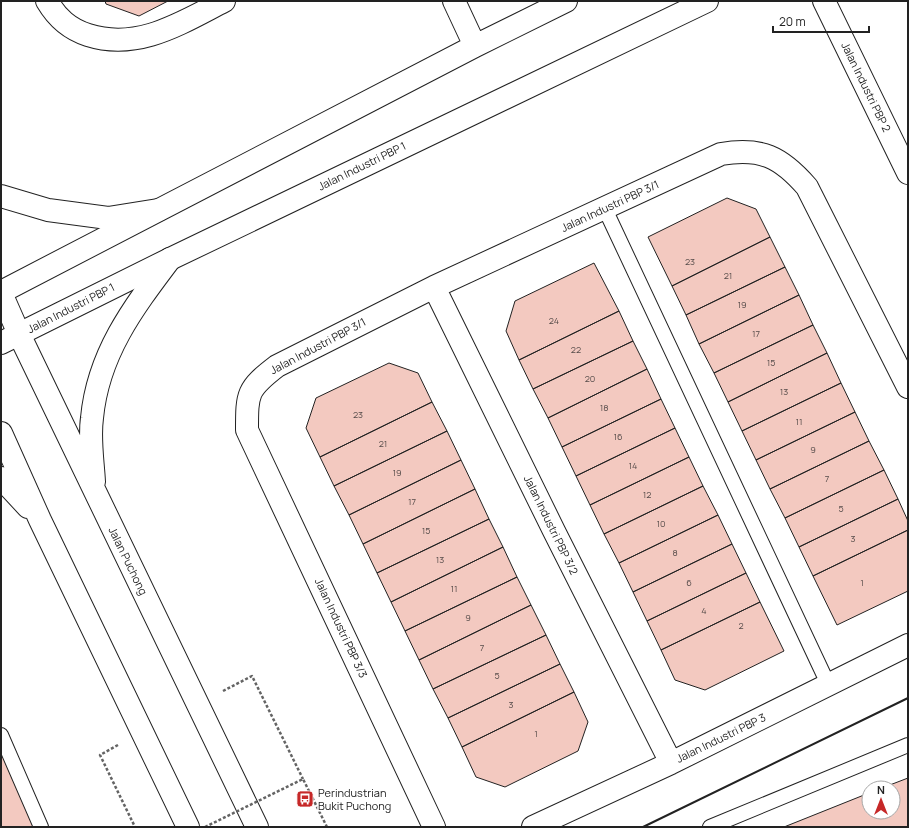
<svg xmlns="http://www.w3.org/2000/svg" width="909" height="828" font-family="Manrope,sans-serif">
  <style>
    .building { fill: #f3c9c0; stroke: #222 }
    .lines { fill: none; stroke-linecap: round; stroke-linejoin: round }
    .lane-casing { stroke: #222; stroke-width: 16 }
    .street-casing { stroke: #222; stroke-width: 24 }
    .secondary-casing { stroke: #222; stroke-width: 24 }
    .primary-casing { stroke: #222; stroke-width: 24 }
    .path { stroke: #646464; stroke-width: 2.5; stroke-dasharray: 3 2; stroke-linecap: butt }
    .lane { stroke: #fff; stroke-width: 14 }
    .street { stroke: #fff; stroke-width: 22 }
    .secondary { stroke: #fff; stroke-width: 22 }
    .primary { stroke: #fff; stroke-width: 22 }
    .path-bridge { stroke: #646464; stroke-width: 2.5; stroke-dasharray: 3 2; stroke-linecap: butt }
    .wall { stroke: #222; stroke-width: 2 }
    .labels { text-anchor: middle; stroke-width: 3; stroke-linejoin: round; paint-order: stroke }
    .number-label { font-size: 9px; fill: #564c4a }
    .street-label { font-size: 11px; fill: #222; stroke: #fff }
    .poi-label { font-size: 11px; fill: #222; stroke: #fff; text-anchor: start }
  </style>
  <rect width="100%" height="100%" fill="#fff"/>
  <path class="building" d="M 105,1 L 168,1 L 139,16 L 106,4 Z
    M 727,198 L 756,209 L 770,237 L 672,286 L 648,237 Z
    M 770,237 L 785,267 L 686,315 L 672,286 Z
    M 594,263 L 619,311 L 519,360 L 506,331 L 515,301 Z
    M 785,267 L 799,295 L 699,344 L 686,315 Z
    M 799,295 L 813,325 L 714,373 L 699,344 Z
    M 619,311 L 633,341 L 533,389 L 519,360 Z
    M 813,325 L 827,353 L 728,402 L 714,373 Z
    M 633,341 L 647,369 L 548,418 L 533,389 Z
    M 827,353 L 841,383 L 742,431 L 728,402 Z
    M 389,363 L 418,373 L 432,402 L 320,457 L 306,428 L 316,398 Z
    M 647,369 L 661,399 L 562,447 L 548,418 Z
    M 841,383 L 855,412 L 756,460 L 742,431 Z
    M 661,399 L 675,428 L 576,476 L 562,447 Z
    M 432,402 L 447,431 L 334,486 L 320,457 Z
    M 855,412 L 869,441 L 770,489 L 756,460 Z
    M 675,428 L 689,457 L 590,505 L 576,476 Z
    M 447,431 L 461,460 L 349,515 L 334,486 Z
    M 869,441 L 884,470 L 785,518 L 770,489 Z
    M 689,457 L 703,486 L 604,534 L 590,505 Z
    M 461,460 L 475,489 L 363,544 L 349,515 Z
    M 884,470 L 898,499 L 799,547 L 785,518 Z
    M 703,486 L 718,515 L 619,563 L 604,534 Z
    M 475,489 L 489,519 L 377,573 L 363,544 Z
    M 898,499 L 908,521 L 908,530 L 813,576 L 799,547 Z
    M 718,515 L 732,544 L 633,592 L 619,563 Z
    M 489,519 L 503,547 L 391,602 L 377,573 Z
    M 908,530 L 908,591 L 837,625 L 813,576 Z
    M 732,544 L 746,573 L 647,621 L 633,592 Z
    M 503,547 L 517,577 L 405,631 L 391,602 Z
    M 746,573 L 760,602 L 661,650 L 647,621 Z
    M 517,577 L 531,605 L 419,660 L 405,631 Z
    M 760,602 L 784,651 L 705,690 L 675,680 L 661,650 Z
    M 531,605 L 546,635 L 433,689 L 419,660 Z
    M 546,635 L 560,664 L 448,718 L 433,689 Z
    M 560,664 L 574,692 L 462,747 L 448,718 Z
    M 574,692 L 588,722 L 578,751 L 505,787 L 476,777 L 462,747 Z
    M 1,744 L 37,827 L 1,827 Z
    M 908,778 L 908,827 L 784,827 L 869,793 L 869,812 L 893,812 L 893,788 L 882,788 Z"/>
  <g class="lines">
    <g class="lane-casing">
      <path id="lane" d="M 605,209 L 829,686
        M 1,735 L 41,827
        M 710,827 L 908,745"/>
    </g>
    <g class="street-casing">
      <path id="street" d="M 47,1 C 57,18 69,29 88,35 C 138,51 181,23 224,1
        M 824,1 L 908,173
        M 434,287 L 554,531 L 671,763
        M 434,827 L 247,430 C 247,393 247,389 277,366 L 434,287 L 721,154 C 761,147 781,157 807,187 L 908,387
        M 533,827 L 671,763 L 908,645"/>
    </g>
    <g class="secondary-casing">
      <path id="secondary" d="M 454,1 L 475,46
        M 1,292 L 475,46 L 566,1
        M 1,343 L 170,259 L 707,1"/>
    </g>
    <g class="primary-casing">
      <path id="primary" d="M 1,196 L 48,210 L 108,218 L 158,210
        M 1,293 L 19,334 L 257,827
        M 1,433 L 40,520 L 188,827
        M 1,478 L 28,507
        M 94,482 C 93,462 89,439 92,418 C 98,354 133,308 170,259"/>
    </g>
    <path class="path" d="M 223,691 L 252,676 L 303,779
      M 118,745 L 100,755 L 135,827"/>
    <use href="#lane" class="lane"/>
    <use href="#street" class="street"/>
    <use href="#secondary" class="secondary"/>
    <use href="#primary" class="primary"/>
    <path class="path-bridge" d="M 205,827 L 303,779 L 327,827"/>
    <path class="wall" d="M 643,827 L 908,698"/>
  </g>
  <defs>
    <g id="bus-square" transform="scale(0.9)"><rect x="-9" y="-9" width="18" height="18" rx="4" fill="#c62828" stroke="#fff"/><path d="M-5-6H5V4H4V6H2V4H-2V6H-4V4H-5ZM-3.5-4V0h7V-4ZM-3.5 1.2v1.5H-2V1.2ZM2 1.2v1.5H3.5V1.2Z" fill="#fff"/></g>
  </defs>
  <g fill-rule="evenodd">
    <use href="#bus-square" x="305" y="799"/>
  </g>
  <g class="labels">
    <g class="number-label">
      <text x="690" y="265">23</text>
      <text x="728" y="279">21</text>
      <text x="742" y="308">19</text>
      <text x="554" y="324">24</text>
      <text x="756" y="337">17</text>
      <text x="576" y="353">22</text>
      <text x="771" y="366">15</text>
      <text x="590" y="382">20</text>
      <text x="784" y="395">13</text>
      <text x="604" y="411">18</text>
      <text x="358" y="418">23</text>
      <text x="799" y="425">11</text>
      <text x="618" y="440">16</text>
      <text x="383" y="447">21</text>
      <text x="813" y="453">9</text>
      <text x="633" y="469">14</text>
      <text x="397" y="476">19</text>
      <text x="827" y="482">7</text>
      <text x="647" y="498">12</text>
      <text x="412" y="505">17</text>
      <text x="841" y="512">5</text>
      <text x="661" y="527">10</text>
      <text x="426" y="534">15</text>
      <text x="853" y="542">3</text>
      <text x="675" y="556">8</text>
      <text x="440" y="563">13</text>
      <text x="689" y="586">6</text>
      <text x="862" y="586">1</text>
      <text x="454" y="592">11</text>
      <text x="704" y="614">4</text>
      <text x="468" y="621">9</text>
      <text x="741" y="629">2</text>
      <text x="482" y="651">7</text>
      <text x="497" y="679">5</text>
      <text x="511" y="708">3</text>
      <text x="536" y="737">1</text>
    </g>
    <g class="street-label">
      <text transform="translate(866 87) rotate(64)" y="4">Jalan Industri PBP 2</text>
      <text transform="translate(362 166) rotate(-26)" y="4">Jalan Industri PBP 1</text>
      <text transform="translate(610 206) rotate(-25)" y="4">Jalan Industri PBP 3/1</text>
      <text transform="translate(71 308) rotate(-27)" y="4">Jalan Industri PBP 1</text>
      <text transform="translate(318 346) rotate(-28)" y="4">Jalan Industri PBP 3/1</text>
      <text transform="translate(551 525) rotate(64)" y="4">Jalan Industri PBP 3/2</text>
      <text transform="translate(128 561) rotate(64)" y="4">Jalan Puchong</text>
      <text transform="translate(341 628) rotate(65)" y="4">Jalan Industri PBP 3/3</text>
      <text transform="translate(721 738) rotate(-26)" y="4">Jalan Industri PBP 3</text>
    </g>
    <g class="poi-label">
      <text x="318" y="797">Perindustrian<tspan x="318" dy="13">Bukit Puchong</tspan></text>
    </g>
  </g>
  <rect width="909" height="828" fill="none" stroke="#222222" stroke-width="4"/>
  <g transform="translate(881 800)"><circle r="19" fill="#ffffff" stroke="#a7a7a7"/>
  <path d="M0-3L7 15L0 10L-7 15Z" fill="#c62828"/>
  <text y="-6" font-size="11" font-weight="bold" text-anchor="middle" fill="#222222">N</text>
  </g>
  <path d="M773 26v6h96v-6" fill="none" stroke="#222222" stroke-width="2"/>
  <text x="779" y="26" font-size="12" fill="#222222" stroke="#ffffff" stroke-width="3" paint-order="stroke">20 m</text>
</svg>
